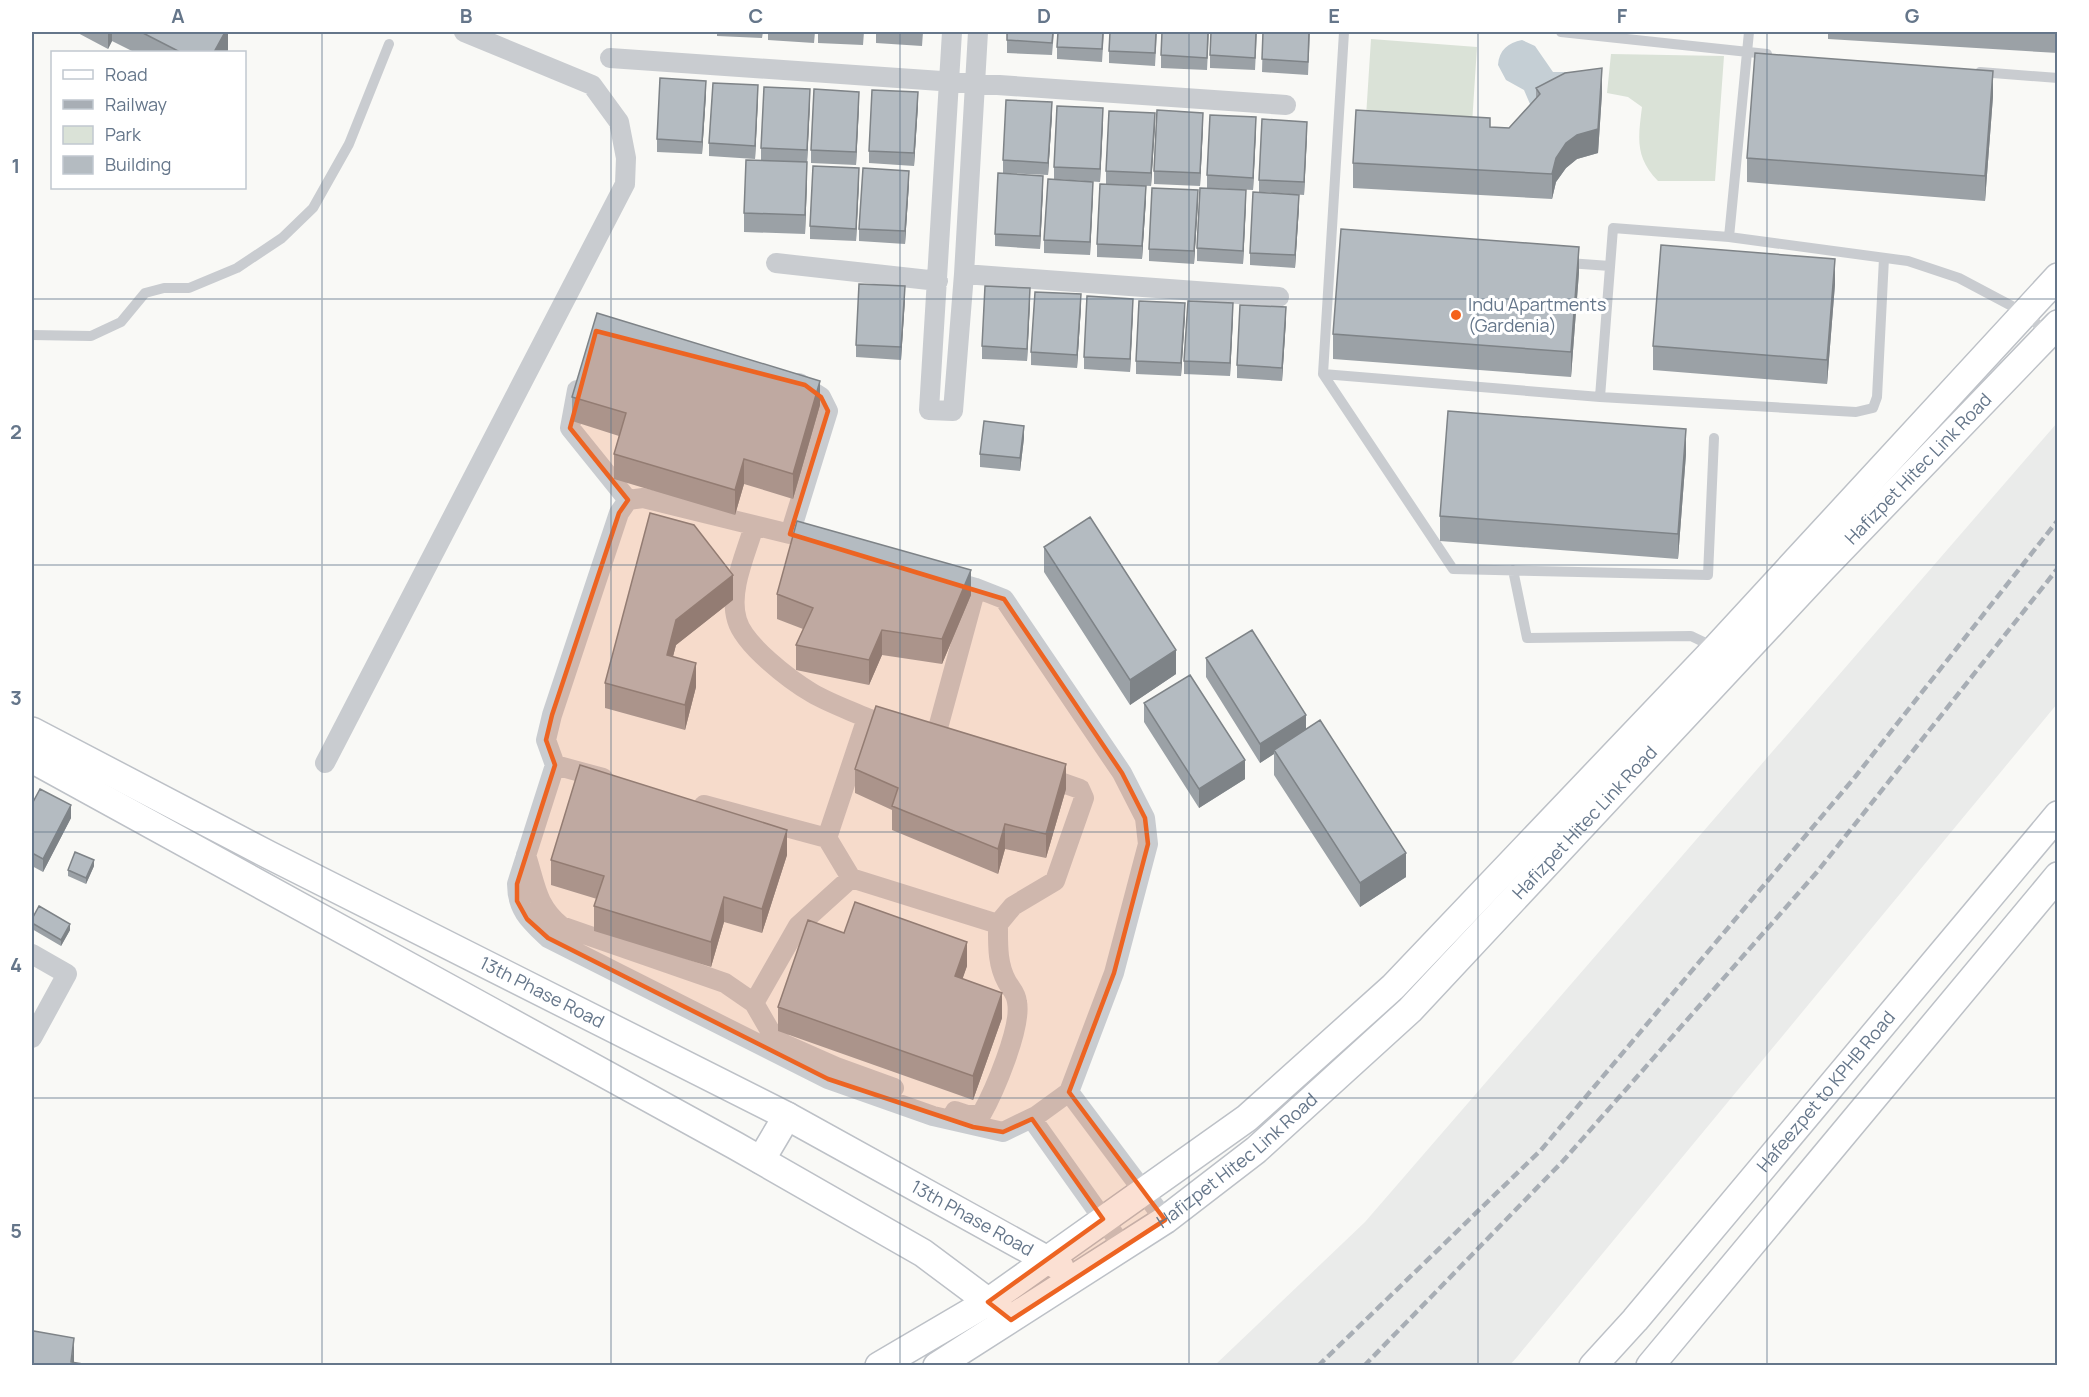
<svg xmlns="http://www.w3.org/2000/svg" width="2089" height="1397" font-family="Manrope,sans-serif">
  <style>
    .built { fill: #eaebea }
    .green { fill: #dae2d7 }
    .water { fill: #c5cfd5 }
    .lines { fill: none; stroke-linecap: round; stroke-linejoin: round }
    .secondary-casing { stroke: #bdc1c7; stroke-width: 30 }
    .lane { stroke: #c9ccd0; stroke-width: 10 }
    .street { stroke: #c9ccd0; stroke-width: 20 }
    .secondary { stroke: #fff; stroke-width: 27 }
    .rail { stroke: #a8aeb5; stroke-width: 4.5; stroke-dasharray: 9 4.5; stroke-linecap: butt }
    .wall { fill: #9ba1a6 }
    .shaded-wall { fill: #7e8387 }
    .building { fill: #b4bbc1; stroke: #7e8387; stroke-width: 1.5 }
    .marked { fill: #ed6422; fill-opacity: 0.2; stroke: #ed6422; stroke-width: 4.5; stroke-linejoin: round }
    .grid { fill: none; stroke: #65768a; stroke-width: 1.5; stroke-opacity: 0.55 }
    .poi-dot { fill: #f4631c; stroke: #fff; stroke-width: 2 }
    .labels { text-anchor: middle; stroke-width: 6; stroke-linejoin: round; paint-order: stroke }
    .poi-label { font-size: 18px; fill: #65768a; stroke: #fff; text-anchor: start }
    .street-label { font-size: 18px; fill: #65768a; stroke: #fff }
    .neatline { fill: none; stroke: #65768a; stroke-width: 2 }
    .grid-label { font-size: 20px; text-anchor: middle; font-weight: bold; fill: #65768a }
  </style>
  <rect width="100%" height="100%" fill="#f9f9f6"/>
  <path class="built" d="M 2057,423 L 2057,704 L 1517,1357 L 1509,1366 L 1215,1365 L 1365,1222 Z"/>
  <path class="green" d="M 1371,39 L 1477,47 L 1472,124 L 1366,117 Z
    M 1611,54 L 1724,56 L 1715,181 L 1658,181 C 1635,157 1638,139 1642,107 L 1628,97 L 1607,93 Z"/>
  <path class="water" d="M 1522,40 L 1535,46 L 1553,72 L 1572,72 L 1533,111 L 1524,90 L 1506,80 L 1498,65 C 1499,50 1508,43 1522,40 Z"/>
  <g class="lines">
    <g class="secondary-casing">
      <g id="secondary">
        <path id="s1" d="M 32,731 L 269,855 L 787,1116 L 1060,1267"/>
        <path d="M 32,759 L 736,1146 L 923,1253 L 1002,1312"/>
        <path d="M 761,1160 L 787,1116"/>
        <path d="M 879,1366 L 988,1302 L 1247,1118 L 1393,987 L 1716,648 L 2058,277"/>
        <path id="s2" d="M 937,1366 L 1165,1220 L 1256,1150 L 1410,1010 L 1823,568 L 2058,324"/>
        <path id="s3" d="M 1593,1366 L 1635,1320 L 2058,815"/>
        <path d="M 1650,1366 L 2058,876"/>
      </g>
    </g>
    <path class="lane" d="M 1344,32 L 1323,374 L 1453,569 L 1708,575 L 1714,438
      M 1561,32 L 1767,54
      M 1980,72 L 2058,78
      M 1729,237 L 1749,32
      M 1568,263 L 1610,266
      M 32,335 L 91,336 L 121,322 L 145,293 L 164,288 L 189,288 L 237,268 L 282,238 L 313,208 L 349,144 L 389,44
      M 1323,374 L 1600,397 L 1856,412 L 1873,408 L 1877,397 L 1884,258
      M 1600,397 L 1613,228 L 1729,237 L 1908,261 L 1959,278 L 2025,313 L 2048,334
      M 1513,570 L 1527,638 L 1691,636 L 1716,648"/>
    <path class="street" d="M 952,32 L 929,410 L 953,411 L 964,274 L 978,32
      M 610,58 L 1286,105
      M 776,263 L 938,281
      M 964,274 L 1279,297
      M 577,390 L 570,428 L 628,500
      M 643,498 L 790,534 L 976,588 L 1004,599 L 1122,773 L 1145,818 L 1148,844 L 1114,973 L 1069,1092 L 1036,1116 L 1003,1132 L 933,1116 L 828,1079 L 548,938 C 530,921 517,910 517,884 L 555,765 L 546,740 L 552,715 L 619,513 L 628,500 Z
      M 754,526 C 746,554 728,591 737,620 C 744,645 790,680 812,693 C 829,703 849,710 867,718
      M 790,534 L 828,411 L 821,397 L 799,383
      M 923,735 L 935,739 L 976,588
      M 325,763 L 625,184 L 626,158 L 619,122 L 592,85 L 464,32
      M 555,765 L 603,778
      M 704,805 L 827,838 L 851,878 L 998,924
      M 827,838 L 867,718 L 895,726
      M 526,855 C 536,886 536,905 561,926 L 725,983 L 754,1003 L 769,1029 L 784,1044 L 836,1067 L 894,1088
      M 32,954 L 67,974 L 32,1038
      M 754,1003 L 798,926 L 851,878
      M 1069,1092 L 1165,1220
      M 955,1111 L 967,1115 L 981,1115 C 994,1092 1022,1027 1017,1002 C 1016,993 1011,989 1007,982 C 997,964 998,944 998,924 L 1013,906 L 1055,881 L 1084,798 L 1080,789 L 1043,776
      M 1032,1119 L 1123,1247"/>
    <use href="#secondary" class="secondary"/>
    <path class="rail" d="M 1318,1366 L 1541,1150 L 1855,777 L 2058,520
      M 1364,1366 L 1563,1161 L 1817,872 L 2058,568"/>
  </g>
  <path class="wall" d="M 76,32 L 228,32 L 228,50 L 227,52 L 134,52 L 112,41 L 108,49 Z
    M 617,32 L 662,32 L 661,34 Z
    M 664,32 L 710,32 L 710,34 Z
    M 717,32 L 763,32 L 762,38 L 717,36 Z
    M 768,32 L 815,32 L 814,43 L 768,40 Z
    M 818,32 L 864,32 L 863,45 L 818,43 Z
    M 876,32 L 923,32 L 922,46 L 876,43 Z
    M 1054,32 L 1052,55 L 1007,53 L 1007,40 Z
    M 1104,32 L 1102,62 L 1057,59 L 1057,47 Z
    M 1157,32 L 1155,66 L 1109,63 L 1109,51 Z
    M 1209,32 L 1207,70 L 1161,68 L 1161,55 Z
    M 1257,32 L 1255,70 L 1210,68 L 1210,55 Z
    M 1263,32 L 1310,32 L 1308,75 L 1262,72 Z
    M 1828,32 L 2058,32 L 2058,53 L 1828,39 Z
    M 1536,88 L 1602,93 L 1598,153 L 1577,159 L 1566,168 L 1556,182 L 1552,199 L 1353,188 L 1353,163 L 1490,127 L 1509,128 L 1536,98 Z
    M 706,94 L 702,154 L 657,152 L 657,139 Z
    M 1993,96 L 1985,201 L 1747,182 L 1747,158 Z
    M 758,98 L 755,159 L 709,156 L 709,143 Z
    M 810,102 L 807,162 L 807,181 L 805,234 L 744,232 L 744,213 L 761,160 L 761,148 Z
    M 859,105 L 856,165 L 811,163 L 811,150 Z
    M 918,105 L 914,166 L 869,163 L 869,151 Z
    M 1052,115 L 1048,175 L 1003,173 L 1003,160 Z
    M 1103,121 L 1100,182 L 1054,179 L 1054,167 Z
    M 1155,126 L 1151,186 L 1106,184 L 1106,171 Z
    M 1203,126 L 1200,186 L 1154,184 L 1154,171 Z
    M 1256,130 L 1253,190 L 1207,188 L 1207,175 Z
    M 1307,134 L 1304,195 L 1259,192 L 1259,180 Z
    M 859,181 L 856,241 L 810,239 L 810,226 Z
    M 909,183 L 905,244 L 859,241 L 859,229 Z
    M 1043,188 L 1040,249 L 995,246 L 995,234 Z
    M 1093,194 L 1090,255 L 1044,253 L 1044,240 Z
    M 1146,199 L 1142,259 L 1097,257 L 1097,244 Z
    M 1198,203 L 1194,264 L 1149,261 L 1149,249 Z
    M 1246,203 L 1243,264 L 1197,261 L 1197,248 Z
    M 1299,207 L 1295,268 L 1250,265 L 1250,253 Z
    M 1579,272 L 1571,377 L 1333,359 L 1333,334 Z
    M 1835,284 L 1827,384 L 1653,370 L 1653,346 Z
    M 905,299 L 901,360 L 856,357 L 856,345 Z
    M 1030,301 L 1027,361 L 982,359 L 982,346 Z
    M 1081,307 L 1077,368 L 1031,365 L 1031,352 Z
    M 1133,311 L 1130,372 L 1084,369 L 1084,357 Z
    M 1185,316 L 1181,376 L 1136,374 L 1136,361 Z
    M 1233,316 L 1230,376 L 1184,374 L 1184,361 Z
    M 1286,320 L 1282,381 L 1237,378 L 1237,365 Z
    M 572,397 L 820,405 L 793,499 L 744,484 L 735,515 L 614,479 L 614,454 L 619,436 L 572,421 Z
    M 1024,438 L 1020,471 L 980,467 L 980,454 Z
    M 1686,454 L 1678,559 L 1440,541 L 1440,516 Z
    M 1044,547 L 1176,674 L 1130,705 L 1044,572 Z
    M 777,594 L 971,595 L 942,664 L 882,655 L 869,685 L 796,670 L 796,645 L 803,629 L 777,619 Z
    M 733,600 L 676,645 L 673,656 L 696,687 L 685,730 L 605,708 L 605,683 Z
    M 1206,658 L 1306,729 L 1406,877 L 1360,907 L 1274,775 L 1274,754 L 1260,763 L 1206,677 Z
    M 1144,703 L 1245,779 L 1199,808 L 1144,722 Z
    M 855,769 L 1066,789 L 1046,858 L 1005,849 L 998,874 L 892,830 L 892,810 L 855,793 Z
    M 32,804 L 71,818 L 43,872 L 32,866 Z
    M 787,855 L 762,933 L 724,922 L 711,967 L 594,931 L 594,906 L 597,899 L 551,885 L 551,860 Z
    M 94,866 L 86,884 L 68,876 L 68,870 Z
    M 32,919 L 70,930 L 61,946 L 32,929 Z
    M 844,933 L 967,966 L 962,979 L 1002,1018 L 973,1100 L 778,1031 L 778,1007 Z"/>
  <path class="shaded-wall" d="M 108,32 L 112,32 L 112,41 L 108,49 Z
    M 225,32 L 228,32 L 228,50 L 227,52 L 214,52 Z
    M 1602,68 L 1602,93 L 1598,153 L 1577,159 L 1566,168 L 1556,182 L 1552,199 L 1552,174 L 1556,158 Z
    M 1993,71 L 1993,96 L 1985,201 L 1985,176 Z
    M 706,81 L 706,94 L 702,154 L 702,142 Z
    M 758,85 L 758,98 L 755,159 L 755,146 Z
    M 810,89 L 810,102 L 807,163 L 807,150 Z
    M 859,92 L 859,105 L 856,165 L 856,152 Z
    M 918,92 L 918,105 L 914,166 L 914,153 Z
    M 1052,102 L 1052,115 L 1048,175 L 1048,163 Z
    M 1103,108 L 1103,121 L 1100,182 L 1100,169 Z
    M 1155,113 L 1155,126 L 1151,186 L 1151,173 Z
    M 1203,113 L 1203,126 L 1200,186 L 1200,173 Z
    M 1256,117 L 1256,130 L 1253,190 L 1253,178 Z
    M 1307,122 L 1307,134 L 1304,195 L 1304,182 Z
    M 807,162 L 807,181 L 805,234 L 805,215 Z
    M 859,168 L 859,181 L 856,241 L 856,229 Z
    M 909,171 L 909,183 L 905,244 L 905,231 Z
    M 1043,176 L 1043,188 L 1040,249 L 1040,236 Z
    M 1093,182 L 1093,194 L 1090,255 L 1090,242 Z
    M 1146,186 L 1146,199 L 1142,259 L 1142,246 Z
    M 1198,190 L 1198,203 L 1194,264 L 1194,251 Z
    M 1246,190 L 1246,203 L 1243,264 L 1243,251 Z
    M 1299,195 L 1299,207 L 1295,268 L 1295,255 Z
    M 1579,247 L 1579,272 L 1571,377 L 1571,352 Z
    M 1835,259 L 1835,284 L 1827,384 L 1827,360 Z
    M 905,286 L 905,299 L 901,360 L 901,347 Z
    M 1030,288 L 1030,301 L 1027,361 L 1027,349 Z
    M 1081,294 L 1081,307 L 1077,368 L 1077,355 Z
    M 1133,299 L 1133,311 L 1130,372 L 1130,359 Z
    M 1185,303 L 1185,316 L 1181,376 L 1181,363 Z
    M 1233,303 L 1233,316 L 1230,376 L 1230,363 Z
    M 1286,307 L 1286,320 L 1282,381 L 1282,368 Z
    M 820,381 L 820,405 L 793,499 L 793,474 Z
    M 1024,426 L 1024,438 L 1020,471 L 1020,458 Z
    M 1686,429 L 1686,454 L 1678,559 L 1678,534 Z
    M 744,459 L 744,484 L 735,515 L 735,490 Z
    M 971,570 L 971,595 L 942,664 L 942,639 Z
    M 733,575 L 733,600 L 676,645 L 667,680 L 667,655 L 676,620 Z
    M 882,630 L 882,655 L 869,685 L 869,660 Z
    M 1176,650 L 1176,674 L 1130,705 L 1130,680 Z
    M 696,663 L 696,687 L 685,730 L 685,705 Z
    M 1306,715 L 1306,734 L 1274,750 L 1274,754 L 1260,763 L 1260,744 Z
    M 1245,760 L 1245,779 L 1199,808 L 1199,789 Z
    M 1066,764 L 1066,789 L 1046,858 L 1046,834 Z
    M 71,805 L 71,818 L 43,872 L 43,859 Z
    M 1005,824 L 1005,849 L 998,874 L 998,849 Z
    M 787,830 L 787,855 L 762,933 L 762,909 Z
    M 1406,853 L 1406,877 L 1360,907 L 1360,883 Z
    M 94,860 L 94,866 L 86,884 L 86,878 Z
    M 724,897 L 724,922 L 711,967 L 711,942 Z
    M 70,924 L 70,930 L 61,946 L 61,940 Z
    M 967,942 L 967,966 L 955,1001 L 955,976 Z
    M 1002,993 L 1002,1018 L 973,1100 L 973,1076 Z
    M 74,1338 L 74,1365 L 71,1365 Z"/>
  <path class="building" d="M 141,32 L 225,32 L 214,52 L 180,52 Z
    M 841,32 L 864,32 L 863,33 Z
    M 896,32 L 922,32 L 922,33 Z
    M 1007,32 L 1053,32 L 1052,43 L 1007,40 Z
    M 1058,32 L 1103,32 L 1102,49 L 1057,47 Z
    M 1110,32 L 1156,32 L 1155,53 L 1109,51 Z
    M 1162,32 L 1208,32 L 1207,58 L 1161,55 Z
    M 1211,32 L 1256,32 L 1255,58 L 1210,55 Z
    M 1263,32 L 1309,32 L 1308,62 L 1262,59 Z
    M 1755,53 L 1993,71 L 1985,176 L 1747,158 Z
    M 1602,68 L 1598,129 L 1577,135 L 1566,143 L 1556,158 L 1552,174 L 1353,163 L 1356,110 L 1490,118 L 1490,127 L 1509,128 L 1540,94 L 1536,88 L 1565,73 Z
    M 660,78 L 706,81 L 702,142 L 657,139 Z
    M 713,83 L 758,85 L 755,146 L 709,143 Z
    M 764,87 L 810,89 L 807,150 L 761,148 Z
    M 814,89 L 859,92 L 856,152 L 811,150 Z
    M 872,90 L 918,92 L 914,153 L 869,151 Z
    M 1006,100 L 1052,102 L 1048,163 L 1003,160 Z
    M 1057,106 L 1103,108 L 1100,169 L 1054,167 Z
    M 1157,110 L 1203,113 L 1200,173 L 1154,171 Z
    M 1109,111 L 1155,113 L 1151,173 L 1106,171 Z
    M 1210,115 L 1256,117 L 1253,178 L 1207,175 Z
    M 1262,119 L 1307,122 L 1304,182 L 1259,180 Z
    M 746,160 L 807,162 L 805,215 L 744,213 Z
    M 813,166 L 859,168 L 856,229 L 810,226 Z
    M 863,168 L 909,171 L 905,231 L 859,229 Z
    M 998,173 L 1043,176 L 1040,236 L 995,234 Z
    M 1048,179 L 1093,182 L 1090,242 L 1044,240 Z
    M 1100,184 L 1146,186 L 1142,246 L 1097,244 Z
    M 1152,188 L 1198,190 L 1194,251 L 1149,249 Z
    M 1200,188 L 1246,190 L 1243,251 L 1197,248 Z
    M 1253,192 L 1299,195 L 1295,255 L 1250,253 Z
    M 1341,229 L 1579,247 L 1571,352 L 1333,334 Z
    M 1661,245 L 1835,259 L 1827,360 L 1653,346 Z
    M 859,284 L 905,286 L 901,347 L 856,345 Z
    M 985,286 L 1030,288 L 1027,349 L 982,346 Z
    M 1035,292 L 1081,294 L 1077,355 L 1031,352 Z
    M 1087,296 L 1133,299 L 1130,359 L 1084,357 Z
    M 1139,301 L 1185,303 L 1181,363 L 1136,361 Z
    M 1188,301 L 1233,303 L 1230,363 L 1184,361 Z
    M 1240,305 L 1286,307 L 1282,368 L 1237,365 Z
    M 597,313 L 820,381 L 793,474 L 744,459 L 735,490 L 614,454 L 626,413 L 572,397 Z
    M 1448,411 L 1686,429 L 1678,534 L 1440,516 Z
    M 984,421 L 1024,426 L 1020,458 L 980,454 Z
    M 650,513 L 694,525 L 733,575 L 676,620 L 667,655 L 696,663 L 685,705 L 605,683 Z
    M 1090,517 L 1176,650 L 1130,680 L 1044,547 Z
    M 797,521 L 971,570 L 942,639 L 882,630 L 869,660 L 796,645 L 813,608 L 777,594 Z
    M 1252,630 L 1306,715 L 1260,744 L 1206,658 Z
    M 1190,675 L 1245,760 L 1199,789 L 1144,703 Z
    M 876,706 L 1066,764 L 1046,834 L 1005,824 L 998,849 L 892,806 L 898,788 L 855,769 Z
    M 1320,720 L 1406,853 L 1360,883 L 1274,750 Z
    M 580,765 L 787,830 L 762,909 L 724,897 L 711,942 L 594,906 L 604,876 L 551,860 Z
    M 40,789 L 71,805 L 43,859 L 32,853 L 32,804 Z
    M 75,852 L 94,860 L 86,878 L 68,870 Z
    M 855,902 L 967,942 L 955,976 L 1002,993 L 973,1076 L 778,1007 L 808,920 L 844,933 Z
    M 39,906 L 70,924 L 61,940 L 32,923 L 32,919 Z
    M 32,1329 L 34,1331 L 74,1338 L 71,1362 L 89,1365 L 32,1365 Z"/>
  <path class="marked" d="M 596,331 L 805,385 L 821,397 L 828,411 L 790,534 L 1004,599 L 1122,773 L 1145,818 L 1148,844 L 1114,973 L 1069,1092 L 1165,1220 L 1011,1320 L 988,1302 L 1103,1219 L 1032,1119 L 1003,1132 L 973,1127 L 828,1079 L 548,938 L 527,919 L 517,901 L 517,884 L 555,765 L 546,740 L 552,715 L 619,513 L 628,500 L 570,428 Z"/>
  <path class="grid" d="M 322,32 L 322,1366M 611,32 L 611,1366M 900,32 L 900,1366M 1189,32 L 1189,1366M 1478,32 L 1478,1366M 1767,32 L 1767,1366M 32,299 L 2058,299M 32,565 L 2058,565M 32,832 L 2058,832M 32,1098 L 2058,1098"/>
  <circle class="poi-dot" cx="1456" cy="315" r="6"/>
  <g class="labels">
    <g class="poi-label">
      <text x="1468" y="311">Indu Apartments<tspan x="1468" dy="21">(Gardenia)</tspan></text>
    </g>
    <g class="street-label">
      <text dy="6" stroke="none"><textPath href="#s2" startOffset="1336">Hafizpet Hitec Link Road</textPath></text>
      <text dy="6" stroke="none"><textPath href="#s2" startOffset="850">Hafizpet Hitec Link Road</textPath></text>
      <text dy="6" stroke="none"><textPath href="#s1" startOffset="573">13th Phase Road</textPath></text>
      <text dy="6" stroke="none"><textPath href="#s3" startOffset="360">Hafeezpet to KPHB Road</textPath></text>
      <text dy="6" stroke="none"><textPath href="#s2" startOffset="364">Hafizpet Hitec Link Road</textPath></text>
      <text dy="6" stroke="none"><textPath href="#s1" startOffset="1059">13th Phase Road</textPath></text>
    </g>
  </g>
  <rect width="2089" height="1397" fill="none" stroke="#ffffff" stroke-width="66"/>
  <rect x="51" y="51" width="195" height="138" fill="#ffffff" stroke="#c1c8d0" stroke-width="1.5"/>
  <rect x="63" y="70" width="30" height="9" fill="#ffffff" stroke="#c1c8d0" stroke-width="1.5"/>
  <text x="105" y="81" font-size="18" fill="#65768a">Road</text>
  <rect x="63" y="100" width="30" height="9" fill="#a8aeb5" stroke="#c1c8d0" stroke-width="1.5"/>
  <text x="105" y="111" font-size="18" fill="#65768a">Railway</text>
  <rect x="63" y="126" width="30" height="18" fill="#dae2d7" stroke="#c1c8d0" stroke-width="1.5"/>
  <text x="105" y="141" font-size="18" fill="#65768a">Park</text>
  <rect x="63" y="156" width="30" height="18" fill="#b4bbc1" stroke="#c1c8d0" stroke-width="1.5"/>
  <text x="105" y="171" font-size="18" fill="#65768a">Building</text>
  <rect x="33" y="33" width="2023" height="1331" class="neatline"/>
  <g class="grid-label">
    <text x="178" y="23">A</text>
    <text x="466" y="23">B</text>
    <text x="756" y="23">C</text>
    <text x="1044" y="23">D</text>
    <text x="1334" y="23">E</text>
    <text x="1622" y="23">F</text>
    <text x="1912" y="23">G</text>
    <text x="16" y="173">1</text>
    <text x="16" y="439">2</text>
    <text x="16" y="705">3</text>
    <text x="16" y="972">4</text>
    <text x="16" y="1238">5</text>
  </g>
</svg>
